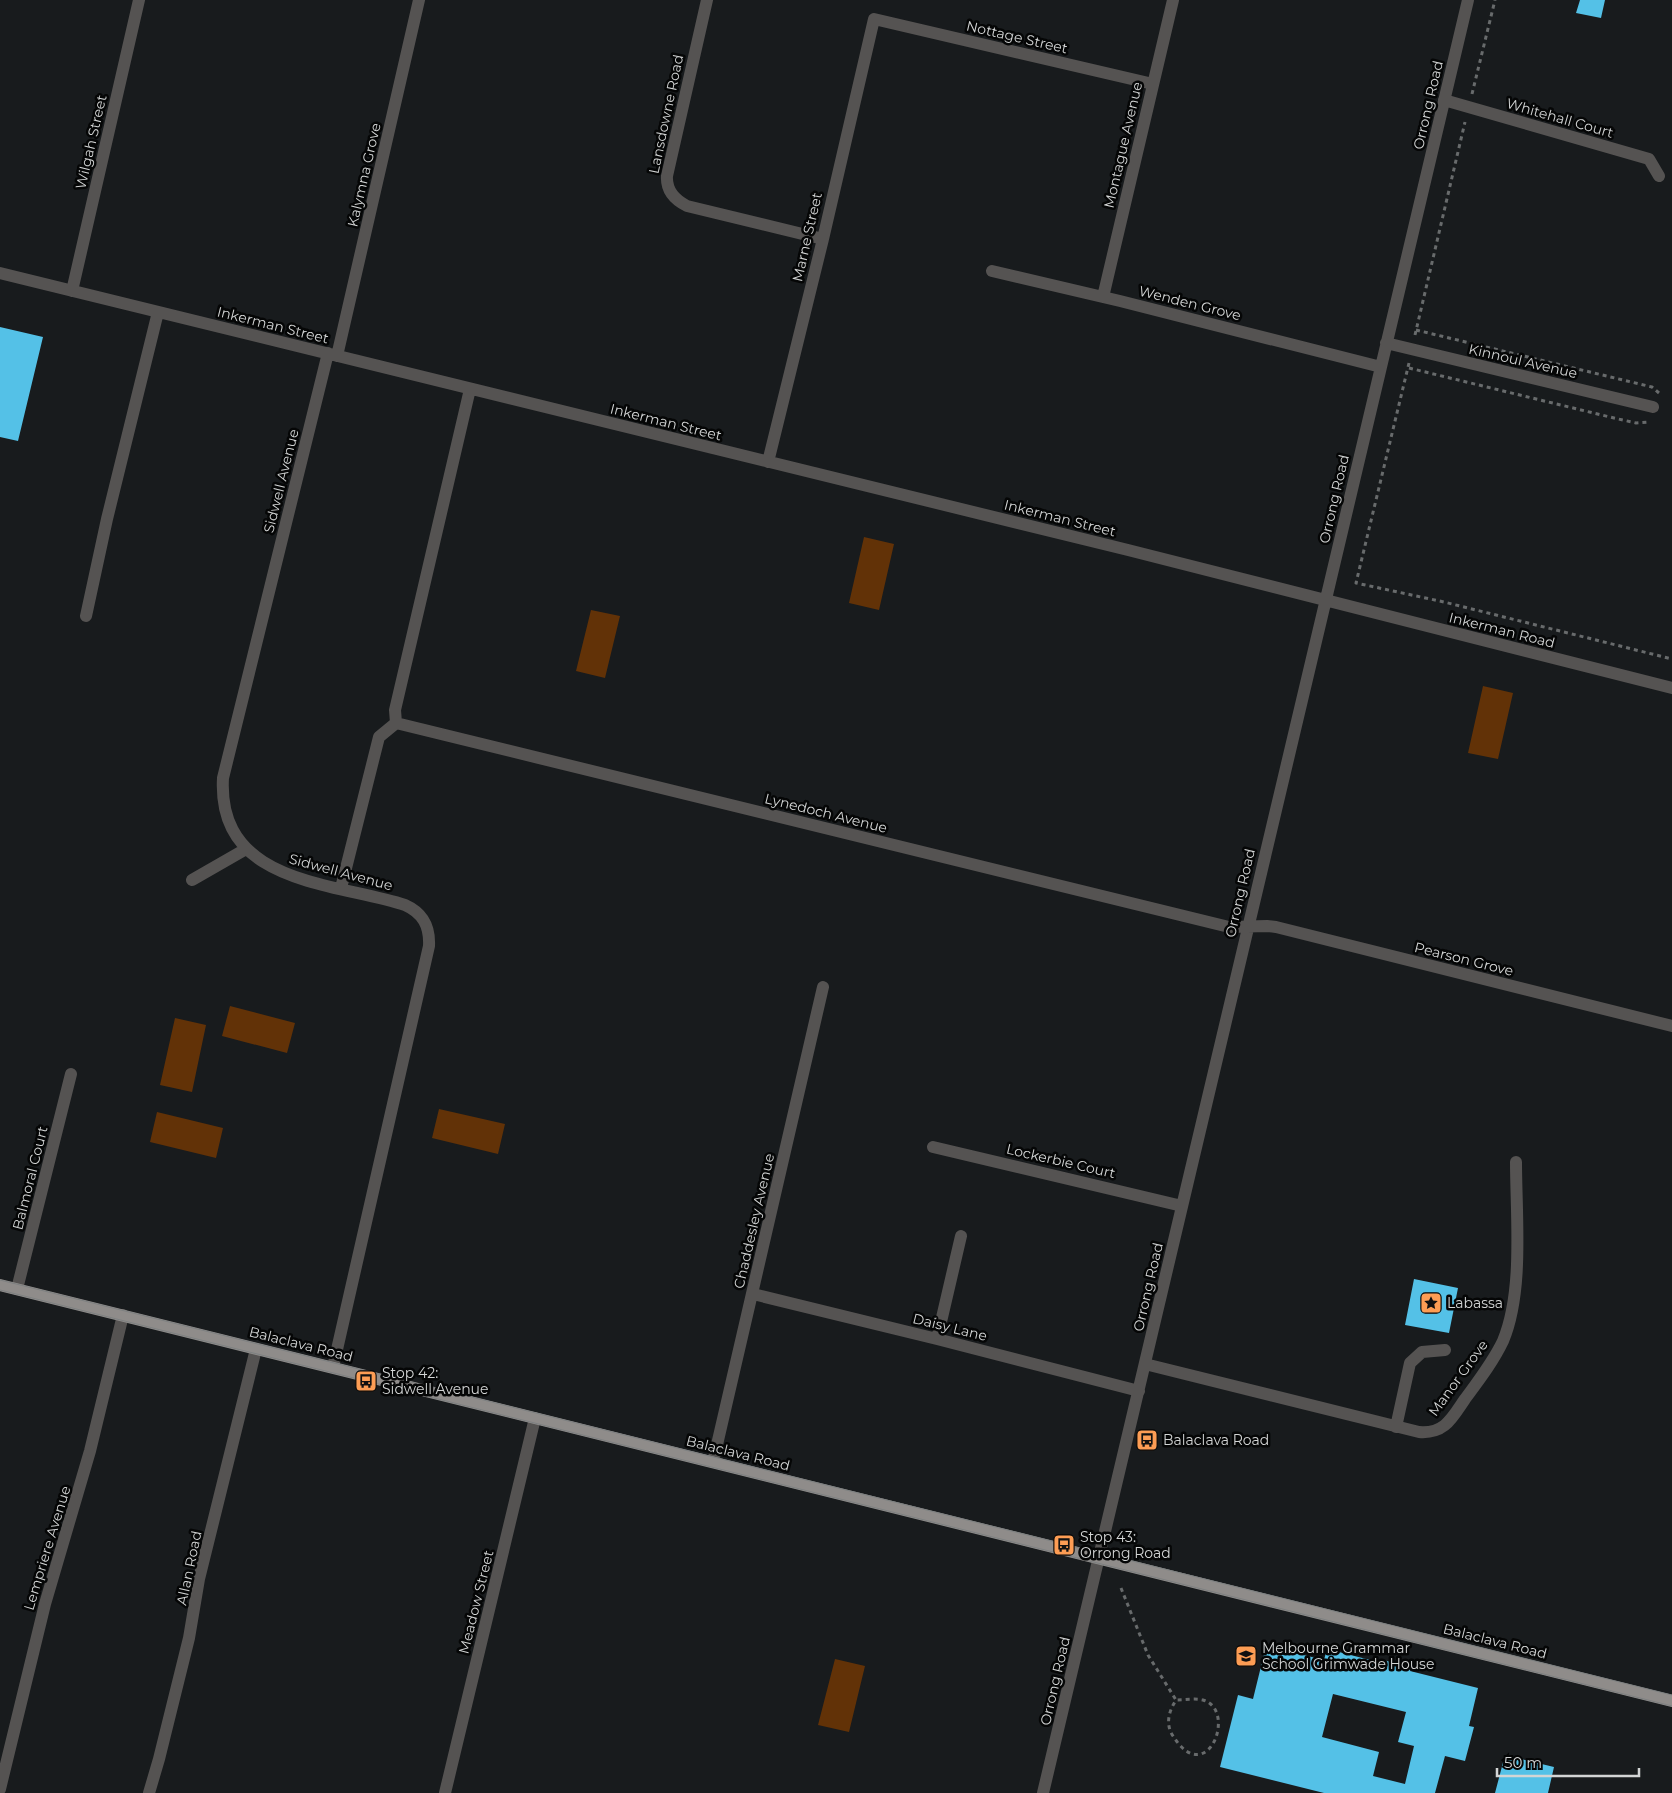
<svg xmlns="http://www.w3.org/2000/svg" width="1672" height="1793" font-family="Montserrat,sans-serif">
  <style>
    .green { fill: #623207 }
    .building { fill: #54c1e7; fill-rule: evenodd }
    .lines { fill: none; stroke-linecap: round; stroke-linejoin: round }
    .path { stroke: #686b6c; stroke-width: 3; stroke-dasharray: 4 4; stroke-linecap: butt }
    .minor { stroke: #555352; stroke-width: 12 }
    .major { stroke: #8f8c8a; stroke-width: 12 }
    .tram { stroke: #7d8081; stroke-width: 1 }
    .labels { text-anchor: middle; stroke-width: 5; stroke-linejoin: round; paint-order: stroke }
    .street-label { font-size: 14px; fill: #d3d5d5; stroke: #050606 }
    .poi-label { font-size: 14px; fill: #d3d5d5; stroke: #050606; text-anchor: start }
  </style>
  <rect width="100%" height="100%" fill="#181b1d"/>
  <path class="green" d="M 864,537 L 894,544 L 879,610 L 849,603 Z
    M 591,610 L 620,616 L 605,678 L 576,671 Z
    M 1483,686 L 1513,693 L 1498,759 L 1468,753 Z
    M 230,1006 L 295,1023 L 287,1053 L 222,1036 Z
    M 175,1018 L 206,1025 L 192,1092 L 160,1085 Z
    M 439,1109 L 505,1124 L 498,1154 L 432,1138 Z
    M 157,1112 L 223,1128 L 216,1158 L 150,1142 Z
    M 835,1659 L 865,1666 L 849,1732 L 818,1725 Z"/>
  <path class="building" d="M 1580,0 L 1605,0 L 1601,18 L 1576,13 Z
    M 0,327 L 43,337 L 18,441 L 0,437 Z
    M 1414,1279 L 1458,1288 L 1449,1333 L 1405,1325 Z
    M 1266,1646 L 1324,1660 L 1327,1649 L 1382,1663 L 1383,1660 L 1411,1667 L 1410,1671 L 1478,1688 L 1469,1726 L 1474,1727 L 1465,1761 L 1445,1756 L 1435,1793 L 1324,1793 L 1220,1767 L 1238,1695 L 1253,1699 ZM 1333,1694 L 1406,1712 L 1398,1742 L 1414,1746 L 1405,1784 L 1373,1776 L 1379,1752 L 1322,1737 Z
    M 1505,1755 L 1554,1767 L 1548,1793 L 1495,1793 Z"/>
  <g class="lines">
    <path class="path" d="M 1472,94 L 1495,0
      M 1416,330 L 1652,387 L 1659,393
      M 1415,335 L 1465,122
      M 1409,363 L 1356,583 L 1444,602 L 1672,659
      M 1409,368 L 1614,418 L 1636,423 L 1649,422
      M 1121,1588 L 1148,1655 L 1176,1700 C 1169,1711 1165,1724 1173,1736 C 1207,1790 1238,1710 1203,1700 C 1195,1698 1185,1700 1176,1700"/>
    <path class="minor" d="M 707,0 L 667,176 C 666,191 675,200 687,206 L 823,239
      M 1444,100 L 1649,159 L 1659,176
      M 992,271 L 1120,301 L 1381,367
      M 0,273 L 1128,550 L 1672,688
      M 72,291 L 139,0
      M 1103,297 L 1173,0
      M 1386,343 L 1653,407
      M 328,353 L 223,778 C 217,884 332,882 405,905 C 423,913 430,926 429,946 L 333,1367
      M 337,356 L 419,0
      M 768,462 L 823,239 L 874,19 L 1153,84
      M 86,616 L 107,519 L 158,312
      M 396,723 L 1229,927 L 1267,926 L 1276,927 L 1672,1026
      M 396,723 L 395,710 L 470,389
      M 192,880 L 246,849
      M 341,888 L 379,737 L 396,723
      M 933,1147 L 1182,1206
      M 17,1289 L 71,1074
      M 753,1294 L 937,1339 L 1139,1391
      M 937,1339 L 961,1236
      M 1145,1364 L 1419,1432 C 1445,1434 1452,1418 1465,1399 C 1479,1380 1493,1362 1503,1341 C 1524,1291 1516,1216 1516,1162
      M 1396,1427 L 1410,1363 L 1422,1352 L 1445,1350
      M 713,1462 L 823,987
      M 0,1789 L 45,1604 L 90,1451 L 123,1315
      M 149,1793 L 159,1759 L 189,1638 L 199,1579 L 256,1349
      M 445,1793 L 535,1418
      M 1043,1793 L 1468,0"/>
    <path class="major" d="M 0,1285 L 1672,1701"/>
    <path class="tram" d="M 0,1280 L 1672,1695
      M 0,1290 L 1672,1706"/>
  </g>
  <defs>
    <g id="sight-square" transform="scale(1.125)"><rect x="-9" y="-9" width="18" height="18" rx="4" fill="#fd9d54" stroke="#050606"/><path d="M0-6L1.8-2.2L6-1.7L2.9 1.2L3.7 5.4L0 3.3L-3.7 5.4L-2.9 1.2L-6-1.7L-1.8-2.2Z" fill="#111"/></g>
    <g id="bus-square" transform="scale(1.125)"><rect x="-9" y="-9" width="18" height="18" rx="4" fill="#fd9d54" stroke="#050606"/><path d="M-5-6H5V4H4V6H2V4H-2V6H-4V4H-5ZM-3.5-4V0h7V-4ZM-3.5 1.2v1.5H-2V1.2ZM2 1.2v1.5H3.5V1.2Z" fill="#111"/></g>
    <g id="school-square" transform="scale(1.125)"><rect x="-9" y="-9" width="18" height="18" rx="4" fill="#fd9d54" stroke="#050606"/><path d="M0-5L7-2L0 1L-7-2ZM-4 1L0 2.5L4 1V4Q0 6-4 4Z" fill="#111"/></g>
  </defs>
  <g fill-rule="evenodd">
    <use href="#sight-square" x="1431" y="1303"/>
    <use href="#bus-square" x="366" y="1381"/>
    <use href="#bus-square" x="1147" y="1440"/>
    <use href="#bus-square" x="1064" y="1545"/>
    <use href="#school-square" x="1246" y="1656"/>
  </g>
  <g class="labels">
    <g class="street-label">
      <text transform="translate(1017 37) rotate(13)" y="5">Nottage Street</text>
      <text transform="translate(1428 105) rotate(-77)" y="5">Orrong Road</text>
      <text transform="translate(666 114) rotate(-78)" y="5">Lansdowne Road</text>
      <text transform="translate(1560 118) rotate(16)" y="5">Whitehall Court</text>
      <text transform="translate(91 142) rotate(-77)" y="5">Wilgah Street</text>
      <text transform="translate(1123 145) rotate(-77)" y="5">Montague Avenue</text>
      <text transform="translate(364 175) rotate(-77)" y="5">Kalymna Grove</text>
      <text transform="translate(807 237) rotate(-77)" y="5">Marne Street</text>
      <text transform="translate(1190 303) rotate(14)" y="5">Wenden Grove</text>
      <text transform="translate(273 325) rotate(14)" y="5">Inkerman Street</text>
      <text transform="translate(1523 361) rotate(13)" y="5">Kinnoul Avenue</text>
      <text transform="translate(666 422) rotate(14)" y="5">Inkerman Street</text>
      <text transform="translate(281 481) rotate(-76)" y="5">Sidwell Avenue</text>
      <text transform="translate(1334 499) rotate(-77)" y="5">Orrong Road</text>
      <text transform="translate(1060 518) rotate(14)" y="5">Inkerman Street</text>
      <text transform="translate(1502 630) rotate(14)" y="5">Inkerman Road</text>
      <text transform="translate(826 813) rotate(14)" y="5">Lynedoch Avenue</text>
      <text transform="translate(341 872) rotate(15)" y="5">Sidwell Avenue</text>
      <text transform="translate(1240 893) rotate(-77)" y="5">Orrong Road</text>
      <text transform="translate(1464 959) rotate(14)" y="5">Pearson Grove</text>
      <text transform="translate(1061 1161) rotate(13)" y="5">Lockerbie Court</text>
      <text transform="translate(30 1178) rotate(-76)" y="5">Balmoral Court</text>
      <text transform="translate(754 1221) rotate(-77)" y="5">Chaddesley Avenue</text>
      <text transform="translate(1148 1287) rotate(-77)" y="5">Orrong Road</text>
      <text transform="translate(950 1327) rotate(14)" y="5">Daisy Lane</text>
      <text transform="translate(301 1344) rotate(14)" y="5">Balaclava Road</text>
      <text transform="translate(1458 1378) rotate(-54)" y="5">Manor Grove</text>
      <text transform="translate(738 1453) rotate(14)" y="5">Balaclava Road</text>
      <text transform="translate(47 1548) rotate(-73)" y="5">Lempriere Avenue</text>
      <text transform="translate(189 1568) rotate(-78)" y="5">Allan Road</text>
      <text transform="translate(476 1602) rotate(-76)" y="5">Meadow Street</text>
      <text transform="translate(1495 1641) rotate(14)" y="5">Balaclava Road</text>
      <text transform="translate(1055 1681) rotate(-77)" y="5">Orrong Road</text>
    </g>
    <g class="poi-label">
      <text x="1447" y="1308">Labassa</text>
      <text x="382" y="1378">Stop 42:<tspan x="382" dy="16">Sidwell Avenue</tspan></text>
      <text x="1163" y="1445">Balaclava Road</text>
      <text x="1080" y="1542">Stop 43:<tspan x="1080" dy="16">Orrong Road</tspan></text>
      <text x="1262" y="1653">Melbourne Grammar<tspan x="1262" dy="16">School Grimwade House</tspan></text>
    </g>
  </g>
  <path d="M1497 1768v8h142v-8" fill="none" stroke="#d3d5d5" stroke-width="2.5"/>
  <text x="1504" y="1768" font-size="15" fill="#d3d5d5" stroke="#050606" stroke-width="4" paint-order="stroke">50 m</text>
</svg>
